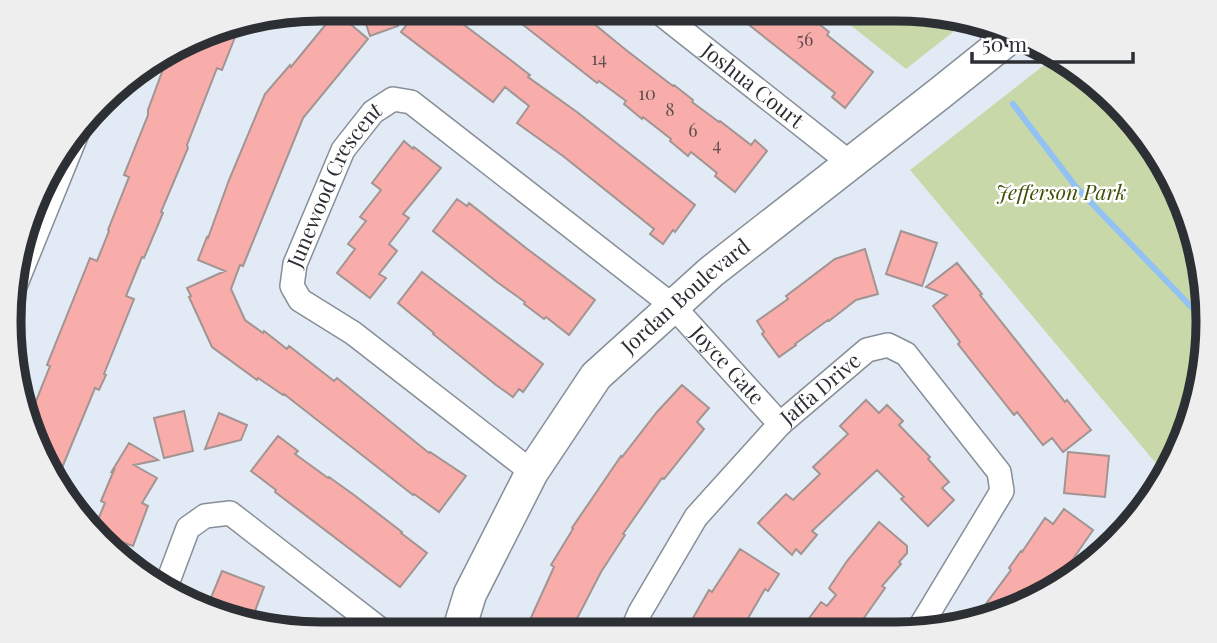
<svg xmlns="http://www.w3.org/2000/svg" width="1217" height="643" font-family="'Playfair Display',serif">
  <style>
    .green { fill: #c9d8a9 }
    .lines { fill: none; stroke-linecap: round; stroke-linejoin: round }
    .stream { stroke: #92c1f4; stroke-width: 6 }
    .building { fill: #f8adaa; stroke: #a29493; stroke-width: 2 }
    .street-casing { stroke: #868e97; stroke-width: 26 }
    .secondary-casing { stroke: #868e97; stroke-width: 35 }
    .street { stroke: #fff; stroke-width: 23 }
    .secondary { stroke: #fff; stroke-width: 32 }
    .labels { text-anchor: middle; stroke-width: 5; stroke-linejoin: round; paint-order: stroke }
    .number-label { font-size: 18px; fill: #5f4e51 }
    .street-label { font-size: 21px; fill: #2c2f33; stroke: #fff }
    .park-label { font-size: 21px; font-style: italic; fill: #405107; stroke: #fff }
    .rim { fill: none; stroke: #2c2f33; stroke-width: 9 }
  </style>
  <rect width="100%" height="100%" fill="#e2ebf5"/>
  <path class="green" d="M 830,9 L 916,9 L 963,24 L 906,69 Z
    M 1057,55 L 1143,131 L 1197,240 L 1206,362 L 1167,478 L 1117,531 L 1159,467 L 910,170 Z"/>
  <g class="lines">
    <path class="stream" d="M 945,18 L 946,20
      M 1013,104 L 1076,187 L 1203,319"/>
  </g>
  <path class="building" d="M 361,9 L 392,9 L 398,26 L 370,36 Z
    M 419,9 L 443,9 L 508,58 L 530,75 L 528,77 L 577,112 L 695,205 L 675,232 L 673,230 L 663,244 L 650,234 L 654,229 L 563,156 L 517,123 L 529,106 L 505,87 L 493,102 L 401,32 Z
    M 503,9 L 576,9 L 626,50 L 673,86 L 674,85 L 693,100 L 692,102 L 719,122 L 720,121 L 751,145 L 755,140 L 767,151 L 735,192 L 715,176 L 717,173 L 691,152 L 688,156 L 670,141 L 671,139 L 643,117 L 642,119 L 624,104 L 626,101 L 599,81 L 597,83 Z
    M 729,9 L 800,9 L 829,32 L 827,35 L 873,72 L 845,108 L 832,97 L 835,93 Z
    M 336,12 L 368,39 L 303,118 L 243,266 L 240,265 L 231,289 L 245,320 L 263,333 L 264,331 L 287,349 L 289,346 L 334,381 L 337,378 L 429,453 L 430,452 L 466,476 L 439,512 L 414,494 L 413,495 L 284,394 L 283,395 L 258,378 L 257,380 L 212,347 L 189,297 L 191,296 L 187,288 L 225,271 L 198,260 L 207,237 L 208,238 L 229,180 L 265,94 L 290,65 L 291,67 Z
    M 241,22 L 222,70 L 217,68 L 187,145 L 188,148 L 161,212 L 163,213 L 144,258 L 142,257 L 126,296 L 134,299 L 104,374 L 106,375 L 99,390 L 95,388 L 57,480 L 33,442 L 28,421 L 50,366 L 47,365 L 90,258 L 97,261 L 109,231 L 108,230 L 129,177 L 124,175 L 148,115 L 148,110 L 165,64 L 171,66 L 178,48 L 221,25 Z
    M 404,141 L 413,149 L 414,147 L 441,168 L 403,214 L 409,218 L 389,244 L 397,251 L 379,274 L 386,278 L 370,298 L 337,273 L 355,249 L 348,244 L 366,221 L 360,217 L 381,190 L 372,183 Z
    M 457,199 L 467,206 L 469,203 L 526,248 L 595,300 L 569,335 L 546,317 L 544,319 L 524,304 L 525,302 L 497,282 L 433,231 Z
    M 901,231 L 937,243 L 922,286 L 886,274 Z
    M 865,249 L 878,294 L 856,300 L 829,321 L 828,320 L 795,344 L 796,345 L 779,357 L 762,334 L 764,332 L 757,321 L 788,299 L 786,296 L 835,259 Z
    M 957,263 L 982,294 L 980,295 L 1065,402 L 1067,400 L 1091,430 L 1063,452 L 1052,438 L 1043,445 L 1017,412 L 1014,415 L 958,344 L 960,342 L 933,306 L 947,295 L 926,287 Z
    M 422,272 L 543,364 L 523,392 L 519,389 L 513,397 L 496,385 L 433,334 L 434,333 L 398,303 Z
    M 682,385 L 709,408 L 697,422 L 704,429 L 664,479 L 662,478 L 623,534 L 625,535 L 601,572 L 571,630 L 561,626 L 559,633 L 524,633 L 554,567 L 551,565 L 573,529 L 572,528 L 621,456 L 622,457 L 657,412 Z
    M 866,400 L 879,413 L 887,405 L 903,421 L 899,425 L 930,457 L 928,459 L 949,482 L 942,488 L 954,500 L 928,526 L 901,499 L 904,497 L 877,470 L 812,531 L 817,535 L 801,554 L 796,549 L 792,555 L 758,523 L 786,494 L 793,500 L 820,474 L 813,467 L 848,434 L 840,426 Z
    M 184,411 L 193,451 L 164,458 L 154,418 Z
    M 219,413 L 247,425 L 241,440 L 205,449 Z
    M 278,436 L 298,451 L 295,454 L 328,478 L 329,477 L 354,495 L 402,532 L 401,533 L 427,553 L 400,587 L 275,492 L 276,490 L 251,471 Z
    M 129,443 L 158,460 L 134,465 L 157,478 L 142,503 L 148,506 L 133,546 L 119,541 L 115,551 L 94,534 L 94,529 L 105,503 L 101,501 L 114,470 L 112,471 Z
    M 1068,452 L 1109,456 L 1105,497 L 1064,493 Z
    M 1064,509 L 1093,530 L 1053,588 L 977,616 L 1011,570 L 1009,568 L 1021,551 L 1022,552 L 1045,518 L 1053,524 Z
    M 879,522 L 907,546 L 907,553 L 899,562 L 901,564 L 882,586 L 885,588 L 854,632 L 799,632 L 821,602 L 827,606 L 836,595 L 829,588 L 847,561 Z
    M 740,549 L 779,574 L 768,591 L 765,589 L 740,632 L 685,632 L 709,590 L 712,592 Z
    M 222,571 L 264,587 L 252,619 L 208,605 Z"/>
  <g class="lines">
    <g class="street-casing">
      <g id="street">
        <path id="s1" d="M 655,9 L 850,163"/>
        <path d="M 15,286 L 78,131"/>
        <path id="s2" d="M 532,472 L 353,333 L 300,300 L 292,286 L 295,264 L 343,150 L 373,112 L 393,99 L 411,102 L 673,306 L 780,424"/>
        <path d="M 164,592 L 188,528 L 205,516 L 230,513 L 385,633"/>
        <path id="s3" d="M 631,633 L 640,612 L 696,517 L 780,424 L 867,350 L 888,345 L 906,354 L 999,472 L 1002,491 L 917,632"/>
      </g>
    </g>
    <g class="secondary-casing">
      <g id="secondary">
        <path id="s4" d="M 458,633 L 470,594 L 532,472 L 596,376 L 711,272 L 939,94 L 1009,38"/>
      </g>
    </g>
    <use href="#street" class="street"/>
    <use href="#secondary" class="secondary"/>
  </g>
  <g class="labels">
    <g class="number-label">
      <text x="805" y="46">56</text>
      <text x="599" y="65">14</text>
      <text x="647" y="100">10</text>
      <text x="670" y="116">8</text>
      <text x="693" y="137">6</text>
      <text x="717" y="151">4</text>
    </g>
    <g class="street-label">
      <text dy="7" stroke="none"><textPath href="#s1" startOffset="124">Joshua Court</textPath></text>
      <text dy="7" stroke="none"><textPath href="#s2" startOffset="416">Junewood Crescent</textPath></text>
      <text dy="7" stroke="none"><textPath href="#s4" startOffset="413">Jordan Boulevard</textPath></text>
      <text dy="7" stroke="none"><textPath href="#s2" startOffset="954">Joyce Gate</textPath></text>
      <text dy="7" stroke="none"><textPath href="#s3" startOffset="312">Jaffa Drive</textPath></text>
    </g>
    <g class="park-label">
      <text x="1061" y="200">Jefferson Park</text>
    </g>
  </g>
  <path d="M0 0H1217V643H0ZM321 21H896A300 300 0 0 1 1196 321V322A300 300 0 0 1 896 622H321A300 300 0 0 1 21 322V321A300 300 0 0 1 321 21Z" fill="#eeeeef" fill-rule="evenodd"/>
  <path class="rim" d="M321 21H896A300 300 0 0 1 1196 321V322A300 300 0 0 1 896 622H321A300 300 0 0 1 21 322V321A300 300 0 0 1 321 21Z"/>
  <path d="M972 52v10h161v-10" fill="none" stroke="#2c2f33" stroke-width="3.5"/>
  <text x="982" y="52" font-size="21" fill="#2c2f33" stroke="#ffffff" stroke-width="5" paint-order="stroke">50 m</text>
</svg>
